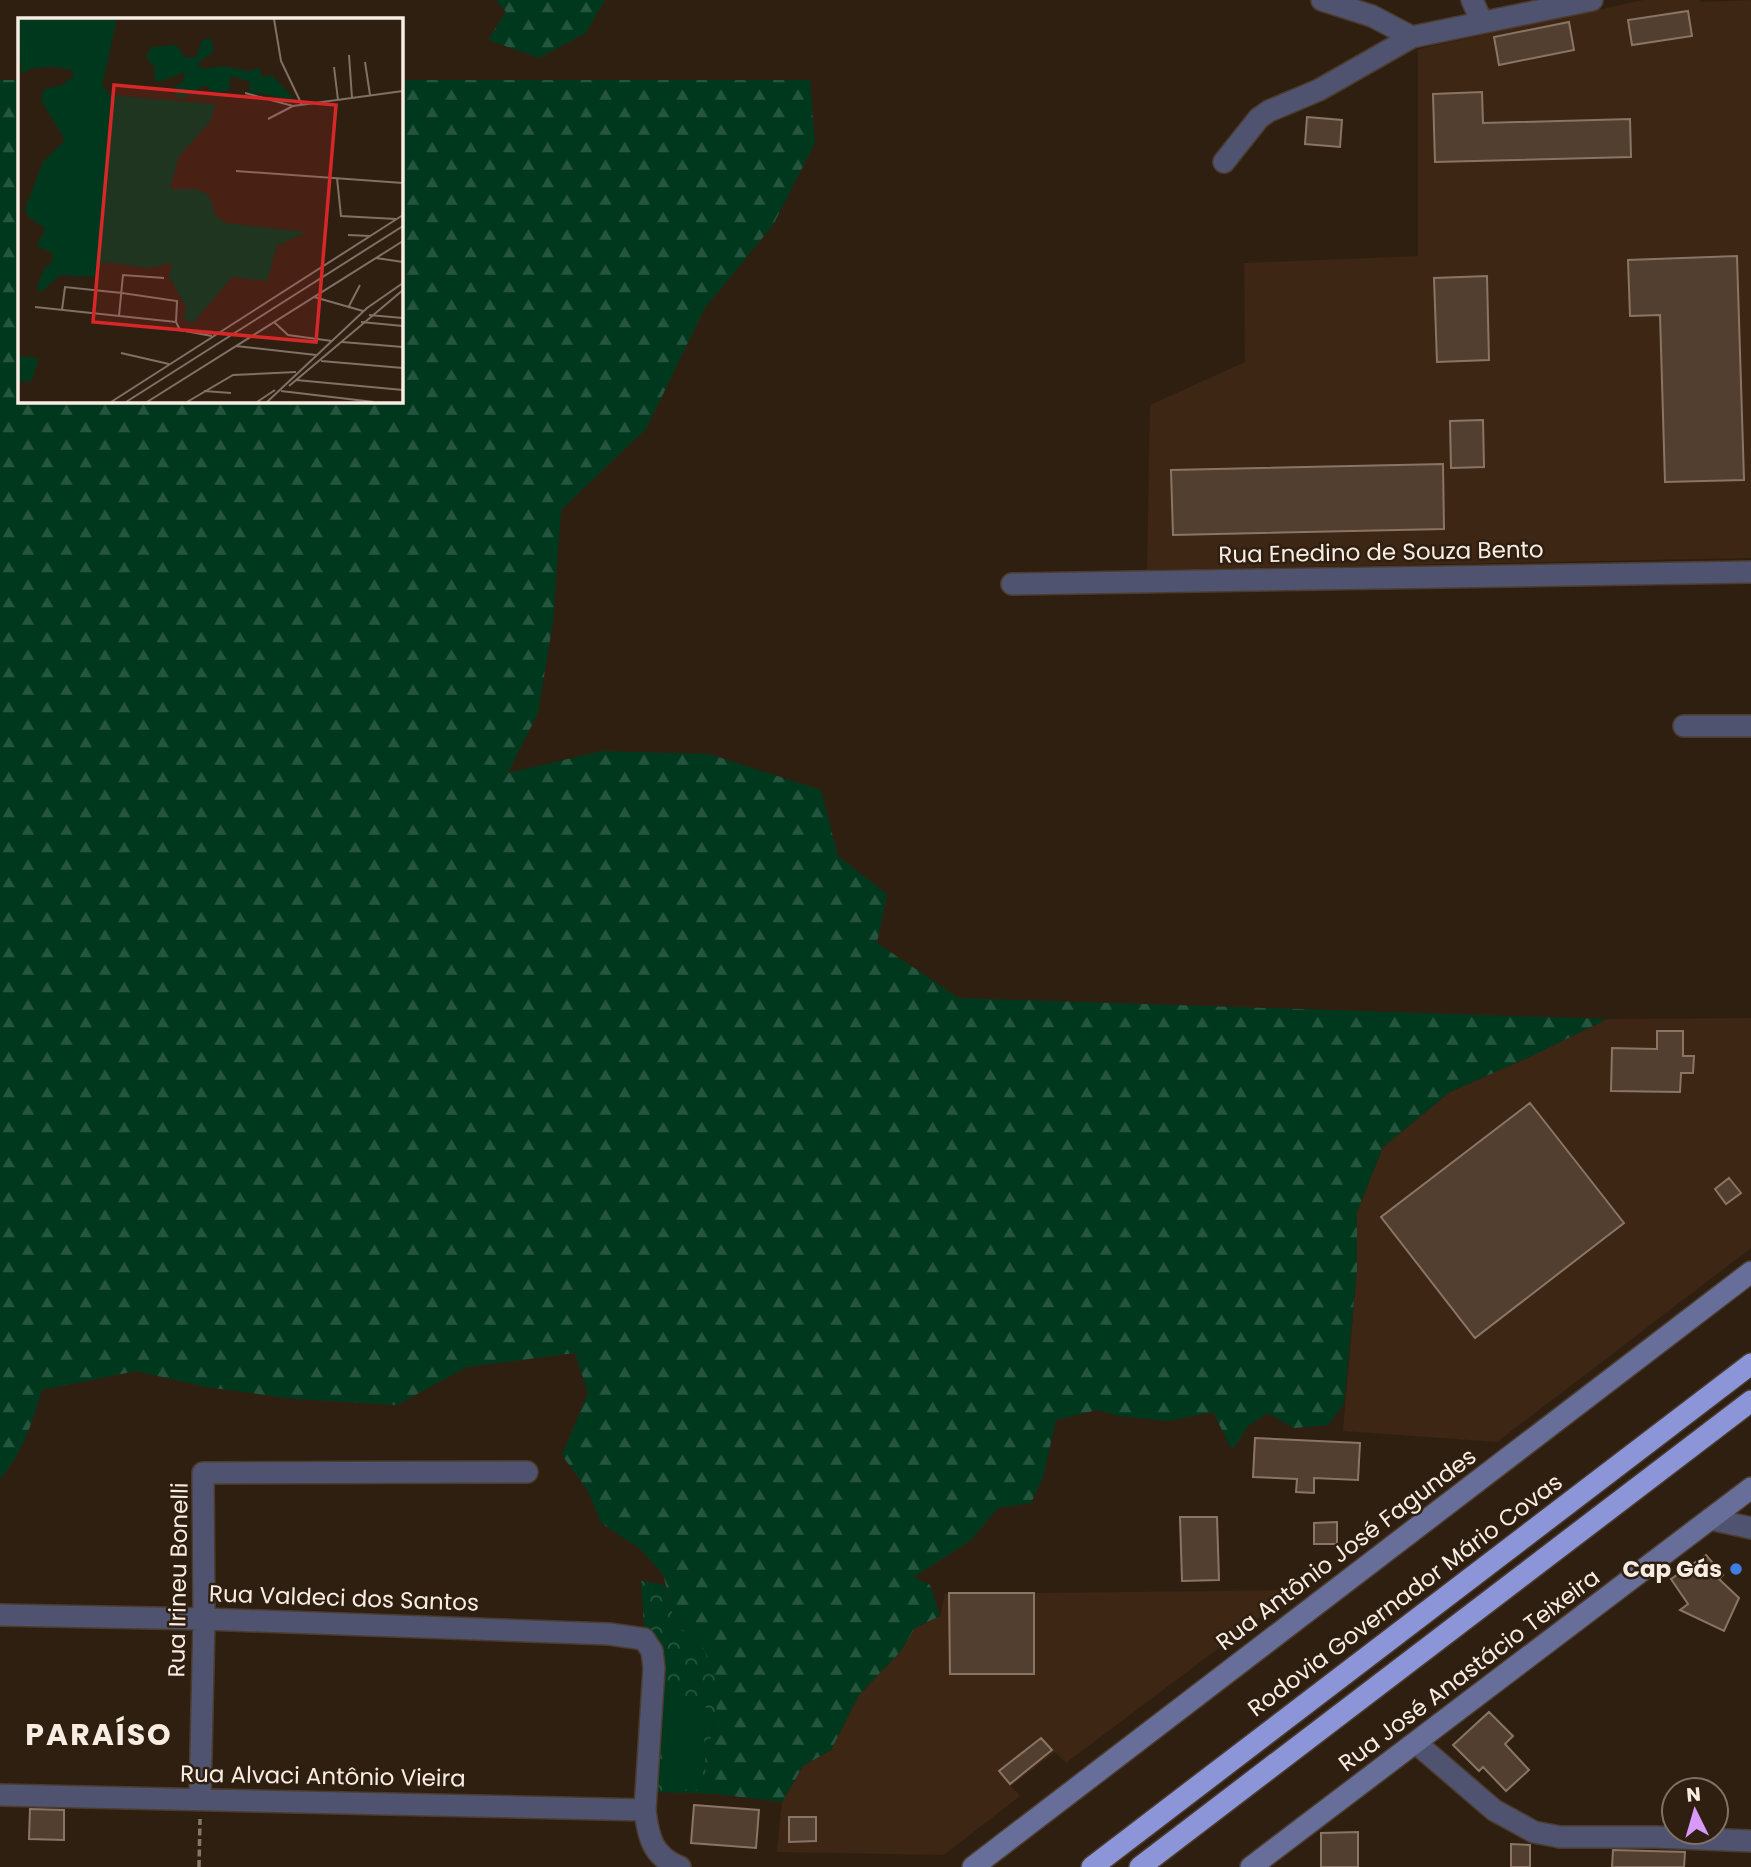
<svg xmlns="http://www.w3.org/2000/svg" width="1751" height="1867" font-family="Poppins,sans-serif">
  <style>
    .built { fill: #3d2613 }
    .forest { fill: url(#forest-firs) }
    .park { fill: url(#park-crowns) }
    .garden { fill: #00381e }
    .building { fill: #523f30; stroke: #8a7565; stroke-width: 2 }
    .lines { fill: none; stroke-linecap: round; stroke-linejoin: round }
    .street-casing { stroke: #4b3c2e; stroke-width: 24 }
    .secondary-casing { stroke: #4b3c2e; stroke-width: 24 }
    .highway-casing { stroke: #4b3c2e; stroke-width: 24 }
    .path { stroke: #85776b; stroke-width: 3.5; stroke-dasharray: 7 3.5; stroke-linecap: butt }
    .street { stroke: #4f536f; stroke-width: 21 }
    .secondary { stroke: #686e9a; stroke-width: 21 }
    .highway { stroke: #8d95d9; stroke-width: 21 }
    .shop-dot { fill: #3f7fe0; stroke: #2f1f11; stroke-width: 2.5 }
    .labels { text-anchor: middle; stroke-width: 5; stroke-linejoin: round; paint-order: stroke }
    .street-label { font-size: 23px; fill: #f8ede3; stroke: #2f1f11 }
    .poi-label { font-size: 23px; font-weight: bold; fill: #f8ede3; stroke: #2f1f11; text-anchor: end }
    .district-label { font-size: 30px; font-weight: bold; letter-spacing: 2px; fill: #f8ede3; stroke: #2f1f11 }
    .inset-road { fill: none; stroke: #7f7165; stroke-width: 2 }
    .view { fill: #d62828; fill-opacity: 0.15; stroke: #d62828; stroke-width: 3.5 }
    .inset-edge { fill: none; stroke: #f8ede3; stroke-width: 3.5 }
  </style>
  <defs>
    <pattern id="forest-firs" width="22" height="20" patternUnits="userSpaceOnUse" patternTransform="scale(1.75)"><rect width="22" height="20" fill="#00381e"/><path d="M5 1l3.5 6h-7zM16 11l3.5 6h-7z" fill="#26553f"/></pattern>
    <pattern id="park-crowns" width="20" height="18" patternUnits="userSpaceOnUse" patternTransform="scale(1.75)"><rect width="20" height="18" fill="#00381e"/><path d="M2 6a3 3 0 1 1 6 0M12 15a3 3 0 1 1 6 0" fill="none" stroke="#26553f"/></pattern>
  </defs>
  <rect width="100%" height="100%" fill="#2f1f11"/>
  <path class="built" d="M 1643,0 L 1699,0 L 1701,2 L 1751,0 L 1751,558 L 1147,570 L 1150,405 L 1245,362 L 1244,263 L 1418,256 L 1418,49 Z
    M 1751,1018 L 1751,1248 L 1497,1442 L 1343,1431 L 1357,1269 L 1357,1212 L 1383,1147 L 1450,1092 L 1534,1055 L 1607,1019 Z
    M 1296,1590 L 1066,1763 L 1055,1752 L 1011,1786 L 1020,1796 L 944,1855 L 777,1852 L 782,1802 L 803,1766 L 831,1750 L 859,1695 L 900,1652 L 915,1628 L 940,1616 L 945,1594 Z"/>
  <path class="forest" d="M 496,0 L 605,0 L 586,33 L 539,58 L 488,40 L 506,12 Z
    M 0,80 L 19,80 L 19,401 L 401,401 L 401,80 L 810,80 L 815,143 L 773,225 L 705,308 L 646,429 L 561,510 L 553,622 L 538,713 L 508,773 L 602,751 L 709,754 L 821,790 L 838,856 L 887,894 L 877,943 L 959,998 L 1607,1019 L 1534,1055 L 1450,1092 L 1383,1147 L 1357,1212 L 1357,1269 L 1344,1404 L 1328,1425 L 1294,1428 L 1268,1413 L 1248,1426 L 1232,1450 L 1213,1412 L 1168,1421 L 1119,1416 L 1097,1410 L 1056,1420 L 1043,1477 L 1031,1503 L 998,1508 L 970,1541 L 914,1577 L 930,1585 L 940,1616 L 915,1628 L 900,1652 L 859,1695 L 831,1750 L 803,1766 L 782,1802 L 715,1794 L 706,1788 L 705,1756 L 716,1721 L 676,1627 L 663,1574 L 639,1548 L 601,1523 L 588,1491 L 562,1455 L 588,1393 L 575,1353 L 467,1367 L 397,1405 L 294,1399 L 206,1387 L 136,1371 L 42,1390 C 33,1421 22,1454 0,1479 Z"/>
  <path class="park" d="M 641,1581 L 665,1585 L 676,1627 L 701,1642 L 718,1685 L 716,1721 L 705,1756 L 706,1788 L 715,1794 L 656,1792 L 662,1668 L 659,1640 L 644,1627 Z"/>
  <path class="garden" d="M 667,1701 L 706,1703 L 702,1790 L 663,1789 Z"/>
  <path class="building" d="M 1688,11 L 1692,36 L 1632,45 L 1628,20 Z
    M 1569,22 L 1574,50 L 1499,65 L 1494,37 Z
    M 1482,92 L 1483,123 L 1630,119 L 1631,157 L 1435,162 L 1433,94 Z
    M 1307,117 L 1342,120 L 1340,147 L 1305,144 Z
    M 1737,256 L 1744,480 L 1665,482 L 1660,315 L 1630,316 L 1628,260 Z
    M 1487,276 L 1489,360 L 1437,362 L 1434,278 Z
    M 1483,420 L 1484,467 L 1451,468 L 1450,421 Z
    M 1443,464 L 1444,529 L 1173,535 L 1171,470 Z
    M 1657,1031 L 1683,1031 L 1683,1056 L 1694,1056 L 1693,1073 L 1681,1073 L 1680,1092 L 1611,1091 L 1612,1048 L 1657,1049 Z
    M 1530,1103 L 1624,1223 L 1475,1338 L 1381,1217 Z
    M 1729,1178 L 1741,1193 L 1726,1204 L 1715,1189 Z
    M 1255,1438 L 1360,1443 L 1358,1480 L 1314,1478 L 1314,1493 L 1296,1492 L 1297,1479 L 1253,1477 Z
    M 1180,1517 L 1217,1517 L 1219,1580 L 1182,1581 Z
    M 1337,1522 L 1337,1544 L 1314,1544 L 1314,1523 Z
    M 1706,1555 L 1723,1575 L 1719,1579 L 1739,1598 L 1724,1631 L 1680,1610 L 1688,1604 L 1671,1579 Z
    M 949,1593 L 1034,1593 L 1034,1674 L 950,1674 Z
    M 1489,1712 L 1513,1736 L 1505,1744 L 1529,1770 L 1506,1791 L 1483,1767 L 1479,1771 L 1453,1745 Z
    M 1041,1738 L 1052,1750 L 1010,1784 L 999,1771 Z
    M 694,1805 L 759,1810 L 756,1848 L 691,1843 Z
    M 30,1809 L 64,1810 L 64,1840 L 29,1839 Z
    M 789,1817 L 816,1817 L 816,1841 L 789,1842 Z
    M 1358,1832 L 1358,1867 L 1321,1867 L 1321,1833 Z
    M 1511,1844 L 1530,1845 L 1530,1867 L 1511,1867 Z
    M 1613,1850 L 1685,1852 L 1684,1867 L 1612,1867 Z"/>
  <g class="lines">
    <g class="street-casing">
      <path id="street" d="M 1322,0 L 1372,16 L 1412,37 L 1592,0
        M 1472,0 L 1482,22
        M 1224,162 L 1259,118 L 1269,111 L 1319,90 L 1412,37
        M 1012,584 L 1751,572
        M 1684,726 L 1751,726
        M 1710,1519 L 1751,1528
        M 0,1615 L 204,1619 L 609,1634 L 644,1639 L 652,1651 L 654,1668 L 645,1810 C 648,1837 653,1857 680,1867
        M 1416,1743 L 1494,1810 L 1534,1832 L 1560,1837 L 1656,1837 L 1751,1841
        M 0,1795 L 645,1810
        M 200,1799 L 204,1619 L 203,1473 L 527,1472"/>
    </g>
    <g class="secondary-casing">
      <path id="secondary" d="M 973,1867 L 1751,1272
        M 1251,1867 L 1751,1488"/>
    </g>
    <g class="highway-casing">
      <path id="highway" d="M 1092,1867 L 1751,1364
        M 1140,1867 L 1751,1401"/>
    </g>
    <path class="path" d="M 199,1867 L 200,1819"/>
    <use href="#street" class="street"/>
    <use href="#secondary" class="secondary"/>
    <use href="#highway" class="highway"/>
  </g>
  <circle class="shop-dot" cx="1736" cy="1569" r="7"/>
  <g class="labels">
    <g class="street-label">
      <text transform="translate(1381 552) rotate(-1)" y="8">Rua Enedino de Souza Bento</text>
      <text transform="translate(1346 1549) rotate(-37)" y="8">Rua Antônio José Fagundes</text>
      <text transform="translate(178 1580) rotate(-89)" y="8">Rua Irineu Bonelli</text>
      <text transform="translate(1405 1595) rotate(-37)" y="8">Rodovia Governador Mário Covas</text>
      <text transform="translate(344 1598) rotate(2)" y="8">Rua Valdeci dos Santos</text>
      <text transform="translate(1469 1670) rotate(-37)" y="8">Rua José Anastácio Teixeira</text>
      <text transform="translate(323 1776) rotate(1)" y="8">Rua Alvaci Antônio Vieira</text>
    </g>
    <g class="poi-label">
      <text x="1722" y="1577">Cap Gás</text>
    </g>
    <g class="district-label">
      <text x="99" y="1745">PARAÍSO</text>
    </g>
  </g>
  <g transform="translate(18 18)">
    <rect width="385" height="385" fill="#2f1f11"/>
    <path d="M 0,1 L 99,1 L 84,68 L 92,77 L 198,86 L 192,104 L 161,138 L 152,171 L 178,171 L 191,177 L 197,197 L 207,205 L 289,214 L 259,228 L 249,263 L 214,259 L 175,305 L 166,302 L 168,289 L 151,258 L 154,245 L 131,250 L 86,244 L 76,259 L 42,257 L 22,275 L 19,268 L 27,249 L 34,245 L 34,235 L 19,228 L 27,210 L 10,199 L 7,191 L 25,144 L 47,122 L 23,82 L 26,71 L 42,68 L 56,58 L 53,52 L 38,49 L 14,50 L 3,56 ZM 193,20 L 196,33 L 179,46 L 185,51 L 206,48 L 231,53 L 241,50 L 245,59 L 254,57 L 277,82 L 231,74 L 232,64 L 213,58 L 211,72 L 197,75 L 187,67 L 164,81 L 157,78 L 156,68 L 165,64 L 167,54 L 141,64 L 136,60 L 137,50 L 128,39 L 133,29 L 158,27 L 168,40 L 178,39 L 184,22 ZM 2,338 L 21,340 L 13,364 L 0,363 Z" fill="#00381e"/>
    <path class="inset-road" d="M 256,1 L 263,43 L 284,87M 331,37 L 334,80M 347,44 L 352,77M 316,49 L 320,82M 227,75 L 275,88 L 385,73M 250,101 L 275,88M 218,153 L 385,165M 319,160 L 323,198 L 378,201M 330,217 L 352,218M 358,240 L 385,244M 296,279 L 345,293M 17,289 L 158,304M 330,290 L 342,267M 44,292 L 47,269 L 104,275 L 159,283 L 158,304M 351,297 L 385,300M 101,298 L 105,257 L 146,260M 158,304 L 162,312 L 194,318M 256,304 L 270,317 L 314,323M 343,304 L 385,308M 324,324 L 385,329M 218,328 L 298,337M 103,335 L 151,346M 303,343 L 385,350M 278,362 L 385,372M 271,368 L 385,272M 186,373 L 213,375M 263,373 L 356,384M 93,384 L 385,197M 108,384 L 385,208M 129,384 L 385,223M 169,384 L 215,357 L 278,354M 239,384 L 257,372M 249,384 L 349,290 L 385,265"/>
    <path class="view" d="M 96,67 L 318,87 L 298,324 L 75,304 Z"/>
    <rect width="385" height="385" class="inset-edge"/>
  </g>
  <g transform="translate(1695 1811) rotate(355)"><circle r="33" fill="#2f1f11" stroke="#7f7165" stroke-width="2"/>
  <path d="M0-5L12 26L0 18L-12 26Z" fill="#d89af8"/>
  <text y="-10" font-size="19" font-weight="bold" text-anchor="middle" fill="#f8ede3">N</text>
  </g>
</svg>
